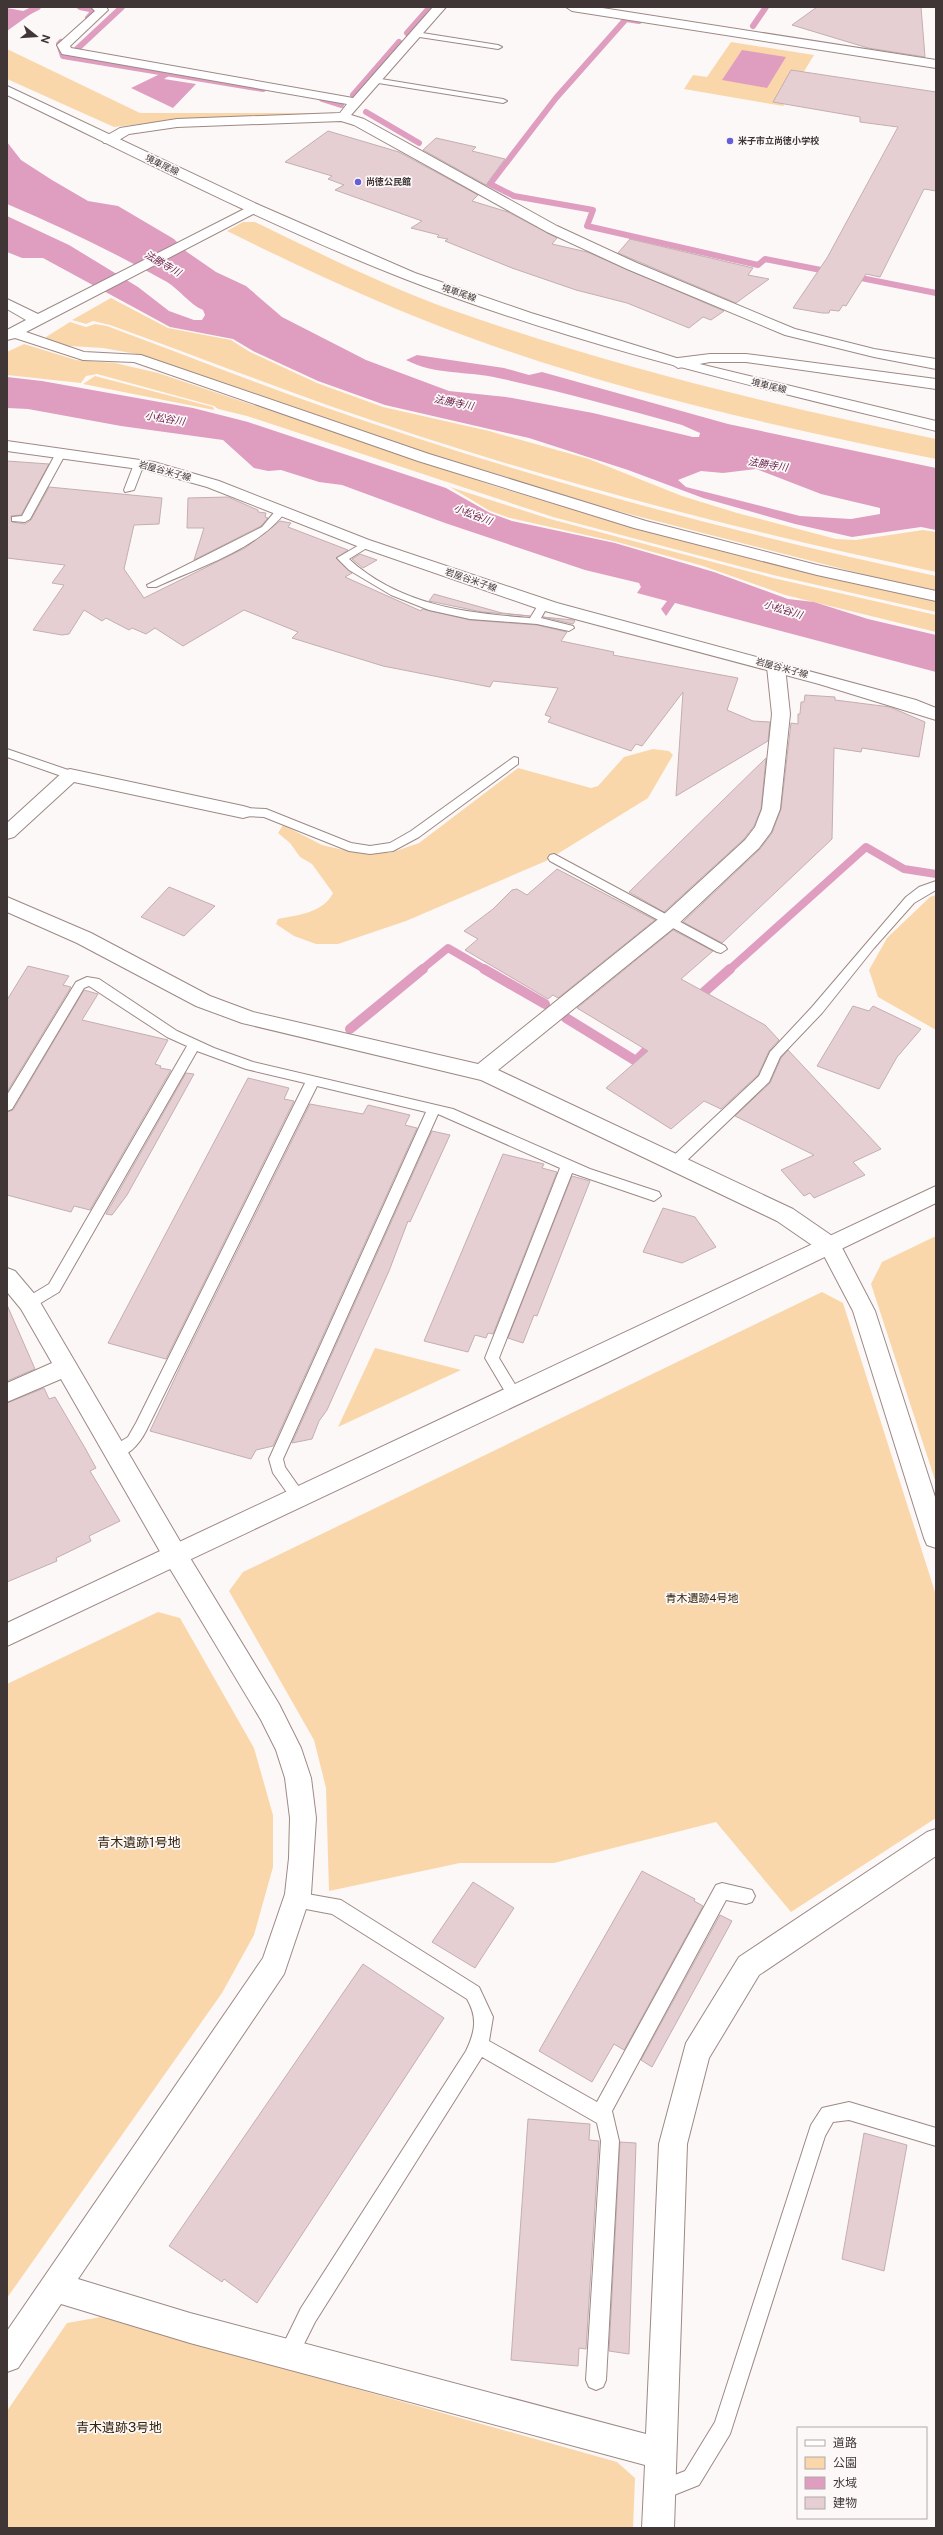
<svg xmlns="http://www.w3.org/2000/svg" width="943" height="2535" font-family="'Public Sans','Noto Sans JP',sans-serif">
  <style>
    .green { fill: #fad7aa }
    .water { fill: #df9ec0; fill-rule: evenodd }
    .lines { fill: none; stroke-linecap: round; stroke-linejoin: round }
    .stream-far2 { stroke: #df9ec0; stroke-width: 6 }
    .stream-far1 { stroke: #df9ec0; stroke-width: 8 }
    .stream { stroke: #df9ec0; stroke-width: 10 }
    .building { fill: #e6cfd2; stroke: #c4aeb1 }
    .service-casing { stroke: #9d8985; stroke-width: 2 }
    .minor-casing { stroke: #9d8985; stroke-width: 2 }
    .tertiary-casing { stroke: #9d8985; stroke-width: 2 }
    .secondary-casing { stroke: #9d8985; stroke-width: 2 }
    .service { fill: #fff; fill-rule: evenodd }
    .minor { fill: #fff; fill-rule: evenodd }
    .tertiary { fill: #fff; fill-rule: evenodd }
    .secondary { fill: #fff; fill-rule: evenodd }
    .poi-dot { fill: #655ed7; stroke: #fcf8f7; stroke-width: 1.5 }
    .labels { text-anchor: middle; stroke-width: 3.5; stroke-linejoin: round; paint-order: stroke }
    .far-poi-label { font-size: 9px; font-weight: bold; fill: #3f3635; stroke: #fcf8f7; text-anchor: start }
    .far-street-label { font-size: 9px; fill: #3f3635; stroke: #fcf8f7 }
    .far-water-label { font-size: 10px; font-style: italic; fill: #671d4b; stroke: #fcf8f7 }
    .park-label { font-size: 11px; fill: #37250b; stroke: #fcf8f7 }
    .near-park-label { font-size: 13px; fill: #37250b; stroke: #fcf8f7 }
  </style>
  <rect width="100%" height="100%" fill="#fcf8f7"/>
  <path class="green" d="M 731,42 L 814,55 L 783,106 L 684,89 L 693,75 L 707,77 Z
    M 7,49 L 140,113 L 332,113 L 178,120 L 114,127 L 7,79 Z
    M 243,222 L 255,222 C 319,253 385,286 452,310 C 610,366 772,405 936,439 L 936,459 C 780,427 621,393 471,338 C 388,308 306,270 227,231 Z
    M 111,298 L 168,328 L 231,340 L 250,352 L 317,383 L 383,407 L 489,431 L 589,459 L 682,496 L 737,513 L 836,539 L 856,540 L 923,530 L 936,532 L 936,572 C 732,529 527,475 330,406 C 256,380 183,351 110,325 L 93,321 L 86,324 L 72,320 Z
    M 70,322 L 86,327 L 95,324 L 107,326 C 180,353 253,382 327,408 C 526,477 731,533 936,576 L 936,593 L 598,506 L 436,457 L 142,355 L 103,348 L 69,346 L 47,340 L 46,337 Z
    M 24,344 L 76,360 L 115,363 L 158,373 L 494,486 L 622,524 L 936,601 L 936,612 L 773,575 L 553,517 L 247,416 L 218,409 L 214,406 L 97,374 L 86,376 L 81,383 L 7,375 L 7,352 Z
    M 95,376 L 213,407 L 214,410 L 83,384 Z
    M 450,487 L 550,519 L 773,578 L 936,615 L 936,632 L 785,595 L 703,566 L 617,542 L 510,518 L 490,511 Z
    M 653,749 L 669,751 L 673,755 L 648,798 L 546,861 L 406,921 L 338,944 L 316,944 L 294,936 L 276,924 L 278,919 C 298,915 323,913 333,893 L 312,864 L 300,857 L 290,843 L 278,833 L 283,825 L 322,845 L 352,852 L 390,853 L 419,843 L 518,768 L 591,788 L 598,786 L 624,757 Z
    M 936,895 L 936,1030 L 878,997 L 869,970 L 887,938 L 930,897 Z
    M 936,1236 L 936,1483 L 871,1284 L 882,1262 Z
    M 822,1292 L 843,1303 L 936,1595 L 936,1818 L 791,1912 L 716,1822 L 554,1863 L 460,1863 L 329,1891 L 326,1788 L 314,1740 L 229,1591 L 243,1572 Z
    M 375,1348 L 461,1370 L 338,1427 Z
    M 158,1612 L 180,1618 L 254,1748 L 273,1815 L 273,1867 L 254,1935 L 222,1993 L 7,2298 L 7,1684 Z
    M 101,2317 L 617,2462 L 635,2478 L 633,2528 L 7,2528 L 7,2411 L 67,2323 Z"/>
  <path class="water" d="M 7,8 L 29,12 L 32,13 L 7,31 Z
    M 742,50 L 786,57 L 767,88 L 722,80 Z
    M 160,74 L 169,76 L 164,79 L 196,84 L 173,108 L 131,88 Z
    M 7,142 L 21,160 L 52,180 L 88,201 L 118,206 L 174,239 L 187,252 L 216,272 L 246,286 L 282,317 L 366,360 L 449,391 L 506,397 L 593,413 L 693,437 L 699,437 L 700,433 L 682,425 C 621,408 560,391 498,378 C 468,371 434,375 406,360 L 417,355 L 504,368 L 529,375 L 542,372 L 728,424 L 936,468 L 936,530 L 921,527 L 852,537 L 795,524 L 703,498 L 628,470 L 529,438 L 385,405 L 318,381 L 253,351 L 233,339 L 170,327 L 43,258 L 22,258 L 7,252 L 7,216 L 69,245 L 138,287 L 169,311 L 194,320 L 202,320 L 205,315 L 203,310 C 189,304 180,290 167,282 C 115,253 62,227 7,204 ZM 756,469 L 821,494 L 880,508 L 880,514 L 851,519 L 800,516 L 686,487 L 678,480 L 701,471 L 723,473 Z
    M 7,377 L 42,381 L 193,408 L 248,422 L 446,488 L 490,513 L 512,521 L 615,543 L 714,572 L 788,599 L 814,602 L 868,619 L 936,635 L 936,672 L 675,603 L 666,616 L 661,609 L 667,601 L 637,593 L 641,587 L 639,583 L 585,570 L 445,523 L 342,485 L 319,482 L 281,470 L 268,471 L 254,468 L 223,440 L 121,426 L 28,409 L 7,408 Z"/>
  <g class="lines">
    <path class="stream-far2" d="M 80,7 L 95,10 L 88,18
      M 18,17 L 38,7
      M 753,26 L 766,7
      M 407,33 L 430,7
      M 61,42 L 59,44 L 63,56 L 263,89
      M 77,49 L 122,7
      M 353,95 L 399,42
      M 322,99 L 341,105
      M 366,112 L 419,143
      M 488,183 L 514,196 L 593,210 L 587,226 L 758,265 L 765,259 L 831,272
      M 490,184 L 556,98 L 626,19 L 639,21
      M 851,276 L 936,293"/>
    <path class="stream-far1" d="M 421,970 L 448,948 L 486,970
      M 729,970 L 866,847 L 904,869 L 936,874"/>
    <path class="stream" d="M 484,969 L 545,1004
      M 694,1001 L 730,969
      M 566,1018 L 636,1061 L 655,1042
      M 350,1029 L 423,969"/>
  </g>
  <path class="building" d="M 817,7 L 921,7 L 925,57 L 868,48 L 792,25 Z
    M 791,70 L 936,92 L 936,191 L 924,189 L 880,277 L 866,274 L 846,306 L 843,305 L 839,311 L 830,310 L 829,313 L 822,313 L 793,308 L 827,258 L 898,127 L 860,122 L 860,117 L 773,102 Z
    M 328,131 L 399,152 L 478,195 L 472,201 L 508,212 L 557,238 L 552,244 L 587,252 L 724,311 L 711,320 L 703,317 L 689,328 L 627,303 L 576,290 L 512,268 L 445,241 L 448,239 L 437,237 L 439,235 L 411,228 L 422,221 L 335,190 L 344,185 L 328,179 L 332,176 L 285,162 Z
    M 436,138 L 476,147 L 472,151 L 505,159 L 486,185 L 423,150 Z
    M 630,239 L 753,268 L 748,275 L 769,279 L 736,303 L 618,253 Z
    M 7,461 L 49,464 L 21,515 L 11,516 L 12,522 L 25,524 L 31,520 L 49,487 L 162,498 L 159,524 L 134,525 L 124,569 L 144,598 L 245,548 L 280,521 L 291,523 L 288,527 L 348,550 L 336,558 L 352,573 L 345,577 L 421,611 L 422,609 L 470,620 L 537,625 L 567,632 L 561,641 L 614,652 L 613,655 L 738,678 L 727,710 L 753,721 L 770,722 L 768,741 L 676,796 L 683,692 L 642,746 L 636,744 L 631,751 L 548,722 L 551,717 L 545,715 L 558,688 L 493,681 L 490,687 L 383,666 L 292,638 L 298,632 L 244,610 L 183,646 L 155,628 L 146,634 L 132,628 L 129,630 L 106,618 L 102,621 L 84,610 L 69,634 L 62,635 L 33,630 L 64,585 L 52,583 L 65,565 L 7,558 Z
    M 228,497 L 258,510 L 258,512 L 266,513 L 265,517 L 268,518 L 261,526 L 194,560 L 204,528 L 187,528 L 188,498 Z
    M 360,554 L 377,560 L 363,568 L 352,559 Z
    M 434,594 L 502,613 L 530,616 L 482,612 L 429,601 Z
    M 543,617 L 573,620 L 575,621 L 573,624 Z
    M 805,695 L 835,697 L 835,700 L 890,707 L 925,722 L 919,757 L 862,748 L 861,752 L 834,748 L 832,839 L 722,943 L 683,922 L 760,849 L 772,833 L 781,809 L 791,723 L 798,724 L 798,714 L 800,714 L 801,702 L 804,702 Z
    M 766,758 L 761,809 L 754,826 L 744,839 L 664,912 L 629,892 Z
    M 557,869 L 655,920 L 558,998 L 553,995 L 548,999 L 465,950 L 478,939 L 464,931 L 493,909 L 512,890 L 517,889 L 527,895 Z
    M 169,887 L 215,906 L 184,936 L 141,917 Z
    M 673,930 L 713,951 L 681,979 L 765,1025 L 779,1040 L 769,1051 L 758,1075 L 721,1109 L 704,1101 L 671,1129 L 606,1088 L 648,1051 L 577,1008 Z
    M 28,966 L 69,976 L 63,985 L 71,987 L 7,1092 L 7,1000 Z
    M 84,990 L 98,994 L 82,1020 L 168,1040 L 155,1064 L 161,1066 L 160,1068 L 171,1070 L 90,1210 L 74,1206 L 71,1212 L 7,1195 L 7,1112 L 13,1110 Z
    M 853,1006 L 869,1011 L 873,1006 L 921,1029 L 897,1057 L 879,1089 L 817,1066 Z
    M 788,1050 L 881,1149 L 853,1162 L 865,1175 L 814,1198 L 810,1193 L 804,1196 L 781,1170 L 814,1155 L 735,1116 L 770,1083 L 781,1058 Z
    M 186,1073 L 194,1074 L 127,1195 L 112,1215 L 106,1214 Z
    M 248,1078 L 289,1088 L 284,1099 L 294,1101 L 166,1359 L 108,1343 Z
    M 310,1104 L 363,1114 L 368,1105 L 410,1115 L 405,1125 L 417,1128 L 273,1446 L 256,1450 L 251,1459 L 150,1431 L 182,1363 Z
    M 432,1131 L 450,1135 L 410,1222 L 408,1221 L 389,1271 L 327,1410 L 319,1421 L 312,1439 L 292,1443 Z
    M 503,1154 L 544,1164 L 542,1168 L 557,1172 L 493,1334 L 488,1333 L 486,1338 L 475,1335 L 468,1352 L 424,1341 Z
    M 572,1176 L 590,1181 L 537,1316 L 534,1315 L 523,1343 L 508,1338 Z
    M 663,1208 L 695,1217 L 716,1247 L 682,1263 L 643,1252 Z
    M 7,1305 L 35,1369 L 7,1381 Z
    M 44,1388 L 49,1399 L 55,1397 L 85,1448 L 96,1468 L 90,1471 L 120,1521 L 89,1536 L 91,1541 L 56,1558 L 57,1561 L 7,1582 L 7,1403 Z
    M 642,1871 L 695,1899 L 694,1901 L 703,1906 L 624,2050 L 614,2044 L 592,2082 L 539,2051 Z
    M 473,1882 L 514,1908 L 475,1968 L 432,1942 Z
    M 720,1915 L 732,1921 L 652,2067 L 641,2060 Z
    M 363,1964 L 444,2018 L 257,2303 L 224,2279 L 222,2282 L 169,2246 Z
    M 528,2119 L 590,2124 L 589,2140 L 599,2141 L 586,2349 L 579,2348 L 578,2366 L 511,2360 Z
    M 864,2133 L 907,2145 L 884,2271 L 842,2259 Z
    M 620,2142 L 636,2143 L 629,2354 L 609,2351 Z"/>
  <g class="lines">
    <g class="service-casing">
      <path id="service" d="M 416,32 L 498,45 L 502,47 L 498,49 L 413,36 L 412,34 Z
        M 375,78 L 503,99 L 507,101 L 503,103 L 372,82 L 372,78 Z
        M 61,450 L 66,453 L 30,519 L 25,522 L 12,521 L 12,517 L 22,516 L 56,453 Z
        M 139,461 L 144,464 L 134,490 L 125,492 L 124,490 L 134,464 Z
        M 281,508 L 286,511 C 259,549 197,568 156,587 L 148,587 L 147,585 L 262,527 L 277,509 Z
        M 366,541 L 370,542 L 370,546 L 349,559 C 399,605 465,613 530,618 L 540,602 L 544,601 L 549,604 L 541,618 L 573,626 L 574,628 L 569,631 L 537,624 L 470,619 L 429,610 L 391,595 L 349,570 L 337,558 Z
        M 7,749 L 74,772 L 76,775 L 70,779 L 7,757 Z
        M 514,757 L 518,758 L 518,764 L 419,837 L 393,851 L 370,854 L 349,851 L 264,817 L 243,816 L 237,812 L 243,808 L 266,809 L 351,843 L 370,846 L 390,843 L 411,831 Z
        M 554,854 L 725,946 L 727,949 L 721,953 L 717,952 L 550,861 L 548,858 L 550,855 Z
        M 936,881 L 936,890 L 914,903 L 874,948 L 822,1013 L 780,1057 L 769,1082 L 680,1167 L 670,1167 L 668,1163 L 670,1159 L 759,1076 L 770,1052 L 812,1007 L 906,897 L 919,887 Z
        M 87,977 L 99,979 L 177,1031 L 214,1048 L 253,1062 L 453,1109 L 590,1169 L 659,1192 L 661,1196 L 654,1201 L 572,1173 L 499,1358 L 522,1396 L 520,1400 L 510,1400 L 485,1358 L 560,1168 L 438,1114 L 283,1459 L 285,1467 L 306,1497 L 303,1501 L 298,1503 L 293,1501 L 273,1473 L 269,1459 L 426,1112 L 317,1086 L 146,1431 C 140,1443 125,1462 110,1456 L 108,1452 L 110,1448 L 128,1437 L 136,1423 L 305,1083 L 246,1069 L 197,1051 L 59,1292 L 34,1307 L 24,1307 L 22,1303 L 24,1299 L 49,1284 L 187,1046 L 167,1037 L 89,986 L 84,988 L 12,1109 L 7,1111 L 7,1095 L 76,982 Z
        M 722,1883 L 752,1890 L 755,1896 L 752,1902 L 746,1904 L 726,1900 L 612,2111 L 619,2141 L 606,2380 L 603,2387 L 596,2390 L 589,2387 L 586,2380 L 601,2141 L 597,2123 L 482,2057 L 315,2322 L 296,2360 L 289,2363 L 282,2360 L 279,2353 L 301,2308 L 466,2051 C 475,2032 478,2018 467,1999 L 332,1914 L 290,1906 L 287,1900 L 290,1894 L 296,1892 L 341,1900 L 479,1987 L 493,2017 L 489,2041 L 597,2102 L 716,1885 Z
        M 849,2102 L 936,2128 L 936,2146 L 849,2120 L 833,2122 L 825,2136 L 730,2434 L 699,2485 L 659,2501 L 652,2498 L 649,2491 L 652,2484 L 685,2471 L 715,2422 L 811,2125 L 822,2108 Z"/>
    </g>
    <g class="minor-casing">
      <path id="minor" d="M 91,7 L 106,7 L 108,10 L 70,46 L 71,48 L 353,98 L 433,7 L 446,7 L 351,115 L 364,119 L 557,226 L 637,263 L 795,329 L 874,349 L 936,359 L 936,369 L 874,357 L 785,335 L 627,269 L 547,232 L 354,125 L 341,121 L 177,127 L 129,134 L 114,143 L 104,143 L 102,140 L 104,137 L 120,128 L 177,119 L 340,113 L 347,104 L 62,54 L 57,45 L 95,11 Z
        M 566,7 L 596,7 L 936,60 L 936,68 L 572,11 Z
        M 254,204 L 261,208 L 259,211 L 26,332 L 84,352 L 141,355 L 429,454 L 646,521 L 817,565 L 936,591 L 936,601 L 817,575 L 634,528 L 418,461 L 134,362 L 83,360 L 15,338 L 7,340 L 7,330 L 26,320 L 7,309 L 7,299 L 38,314 Z
        M 710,354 L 746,354 L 936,379 L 936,389 L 746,362 L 710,362 L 678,368 L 670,363 L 678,358 Z
        M 776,662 L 782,663 L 785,667 L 790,714 L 780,809 L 771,832 L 759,848 L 676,926 L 498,1070 L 793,1209 L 838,1240 L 875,1311 L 936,1500 L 936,1548 L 927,1545 L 924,1538 L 853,1311 L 822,1252 L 777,1221 L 481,1080 L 242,1023 L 196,1006 L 77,943 L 7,912 L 7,897 L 91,933 L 210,996 L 253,1012 L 478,1064 L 662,916 L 745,840 L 755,827 L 762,809 L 772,714 L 767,667 L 770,663 Z
        M 70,769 L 243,806 L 250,808 L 252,812 L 250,816 L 243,818 L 74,782 L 14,837 L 7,839 L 7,823 L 64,771 Z
        M 7,1268 L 15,1271 L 37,1297 L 184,1548 L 279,1704 L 301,1748 L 311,1778 L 316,1818 L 311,1894 L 284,1974 L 78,2279 L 190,2313 L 646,2434 L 659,2144 L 686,2043 L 739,1957 L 927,1832 L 936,1829 L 936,1856 L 759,1975 L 709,2058 L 687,2144 L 674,2528 L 642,2528 L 645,2465 L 190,2343 L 61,2304 L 18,2368 L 7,2372 L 7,2331 L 263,1958 L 285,1894 L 289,1858 L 290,1818 L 285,1778 L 276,1750 L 261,1720 L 166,1562 L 61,1379 L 7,1402 L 7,1383 L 52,1363 L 21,1309 L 7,1292 Z"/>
    </g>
    <g class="tertiary-casing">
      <path id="tertiary" d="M 936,1186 L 936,1203 L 604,1364 L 7,1646 L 7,1623 Z"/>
    </g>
    <g class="secondary-casing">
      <path id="secondary" d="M 7,86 L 259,205 L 415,273 L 531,313 L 683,360 L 936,421 L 936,431 C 757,387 576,346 405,279 C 269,226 138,158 7,95 Z
        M 7,441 L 154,462 L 219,481 L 369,540 L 557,603 L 916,700 L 936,708 L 936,720 L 819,684 L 545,611 L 357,546 L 207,487 L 146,470 L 7,451 Z"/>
    </g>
    <use href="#service" class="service"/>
    <use href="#minor" class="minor"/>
    <use href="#tertiary" class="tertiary"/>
    <use href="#secondary" class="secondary"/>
  </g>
  <g class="poi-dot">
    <circle cx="730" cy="141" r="4"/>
    <circle cx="358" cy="182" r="4"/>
  </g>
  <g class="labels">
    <g class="far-poi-label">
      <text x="738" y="144">米子市立尚徳小学校</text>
      <text x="366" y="185">尚徳公民館</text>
    </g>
    <g class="far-street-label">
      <text transform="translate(162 165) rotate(25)" y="3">境車尾線</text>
      <text transform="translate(459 293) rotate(19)" y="3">境車尾線</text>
      <text transform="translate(769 386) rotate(14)" y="3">境車尾線</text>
      <text transform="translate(165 471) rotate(15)" y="3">岩屋谷米子線</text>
      <text transform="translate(471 580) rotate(19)" y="3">岩屋谷米子線</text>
      <text transform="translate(782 668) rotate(15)" y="3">岩屋谷米子線</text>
    </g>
    <g class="far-water-label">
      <text transform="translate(163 263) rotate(30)" y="4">法勝寺川</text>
      <text transform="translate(454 402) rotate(11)" y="4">法勝寺川</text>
      <text transform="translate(165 418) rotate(9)" y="4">小松谷川</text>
      <text transform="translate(768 464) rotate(9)" y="4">法勝寺川</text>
      <text transform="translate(473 514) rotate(21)" y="4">小松谷川</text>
      <text transform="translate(783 609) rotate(17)" y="4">小松谷川</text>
    </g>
    <g class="park-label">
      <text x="702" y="1602">青木遺跡4号地</text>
    </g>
    <g class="near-park-label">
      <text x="139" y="1847">青木遺跡1号地</text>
      <text x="119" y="2432">青木遺跡3号地</text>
    </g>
  </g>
  <rect width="943" height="2535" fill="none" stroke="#3f3635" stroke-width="16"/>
  <rect x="797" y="2427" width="130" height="92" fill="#fcf8f7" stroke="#b0aaa9"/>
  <rect x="805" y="2440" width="20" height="6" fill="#ffffff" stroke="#b0aaa9"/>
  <text x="833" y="2447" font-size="12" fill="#3f3635">道路</text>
  <rect x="805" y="2457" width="20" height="12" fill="#fad7aa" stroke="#b0aaa9"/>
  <text x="833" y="2467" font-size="12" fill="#3f3635">公園</text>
  <rect x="805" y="2477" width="20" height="12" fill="#df9ec0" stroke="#b0aaa9"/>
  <text x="833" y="2487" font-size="12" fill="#3f3635">水域</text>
  <rect x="805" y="2497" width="20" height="12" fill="#e6cfd2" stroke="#b0aaa9"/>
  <text x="833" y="2507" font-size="12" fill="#3f3635">建物</text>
  <g transform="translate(36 36) rotate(107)" stroke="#fcf8f7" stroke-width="3" paint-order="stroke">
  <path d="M0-3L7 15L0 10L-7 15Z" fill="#3f3635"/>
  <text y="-6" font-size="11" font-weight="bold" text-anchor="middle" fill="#3f3635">N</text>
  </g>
</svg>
